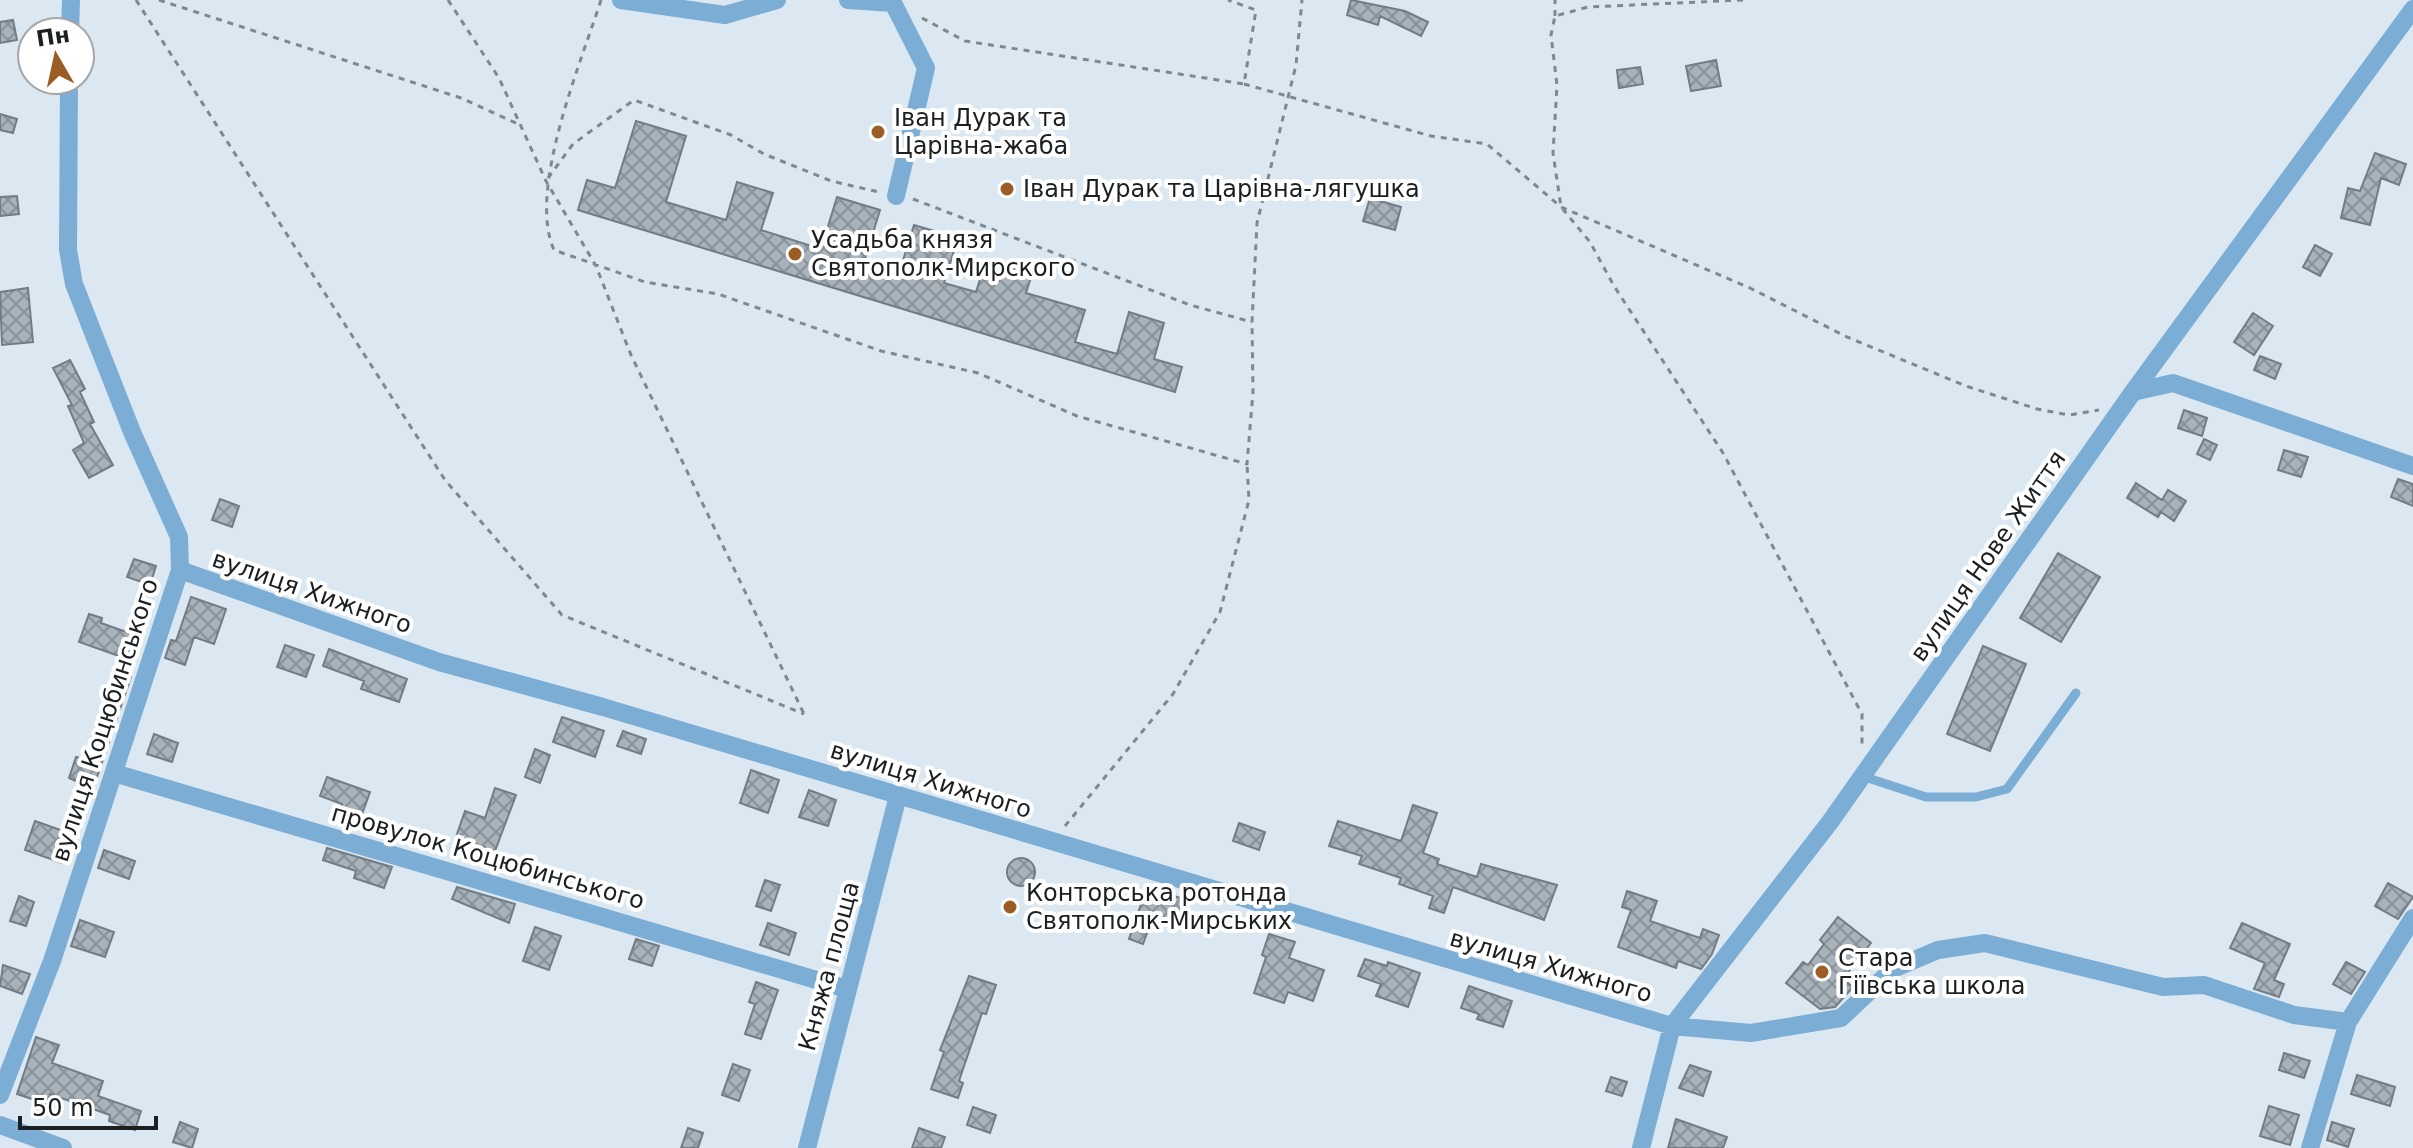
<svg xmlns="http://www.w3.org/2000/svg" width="2413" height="1148" font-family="'DejaVu Sans',sans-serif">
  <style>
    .building { fill: url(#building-cross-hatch); stroke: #727c84; stroke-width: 2 }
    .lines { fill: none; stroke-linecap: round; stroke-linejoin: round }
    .path { stroke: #7f888e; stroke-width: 3; stroke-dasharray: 6 6; stroke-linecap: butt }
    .service { stroke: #7cadd5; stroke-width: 9 }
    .minor { stroke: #7cadd5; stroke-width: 18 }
    .poi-dot { fill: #9c5c26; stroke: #fff; stroke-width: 3 }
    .labels { text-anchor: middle; stroke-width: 8; stroke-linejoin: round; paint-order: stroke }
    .poi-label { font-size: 24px; fill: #1b1f22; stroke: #fff; text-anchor: start }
    .street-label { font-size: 24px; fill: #1b1f22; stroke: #fff }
  </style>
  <defs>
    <pattern id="building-cross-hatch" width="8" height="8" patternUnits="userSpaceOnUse" patternTransform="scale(2)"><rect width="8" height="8" fill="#a8b2bb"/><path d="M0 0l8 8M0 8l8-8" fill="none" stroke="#889098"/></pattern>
  </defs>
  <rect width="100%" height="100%" fill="#dce8f1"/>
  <path class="building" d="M 1351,0 L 1405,11 L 1428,22 L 1421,36 L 1380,16 L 1378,25 L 1347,15 Z
    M 13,20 L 17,40 L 0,43 L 0,22 Z
    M 1716,60 L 1721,86 L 1691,91 L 1686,66 Z
    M 1640,67 L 1643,84 L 1619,88 L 1617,70 Z
    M 0,114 L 17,119 L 13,133 L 0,130 Z
    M 636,121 L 686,136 L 666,202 L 726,220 L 737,182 L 773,193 L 761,230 L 821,249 L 837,197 L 880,210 L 865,259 L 900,270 L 914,225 L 958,238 L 944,283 L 976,292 L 986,260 L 1032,274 L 1026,293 L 1085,310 L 1075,342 L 1117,354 L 1129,312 L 1164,323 L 1154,359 L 1182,367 L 1175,392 L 578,210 L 587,180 L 615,188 Z
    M 2375,153 L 2406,164 L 2399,185 L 2381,178 L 2370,225 L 2341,218 L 2348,188 L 2360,191 Z
    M 17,196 L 19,214 L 0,216 L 0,197 Z
    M 1370,198 L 1401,207 L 1395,230 L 1363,221 Z
    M 2315,245 L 2332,254 L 2320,276 L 2303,267 Z
    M 28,288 L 33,342 L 2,345 L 0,292 Z
    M 2253,313 L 2273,326 L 2254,355 L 2234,342 Z
    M 2260,356 L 2281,364 L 2275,379 L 2254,370 Z
    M 70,360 L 85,389 L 80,392 L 94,422 L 90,424 L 113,465 L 89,478 L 73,450 L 84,443 L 68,406 L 72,405 L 53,368 Z
    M 2184,410 L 2207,418 L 2202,436 L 2178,428 Z
    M 2204,439 L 2217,445 L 2210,460 L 2197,454 Z
    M 2284,450 L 2308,457 L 2301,477 L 2278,470 Z
    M 2398,479 L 2413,484 L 2413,506 L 2391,497 Z
    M 2136,483 L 2162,500 L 2168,490 L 2186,501 L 2174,521 L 2161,512 L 2158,517 L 2127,498 Z
    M 220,499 L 239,506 L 232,527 L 212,520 Z
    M 2058,553 L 2100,577 L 2061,642 L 2020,618 Z
    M 134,559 L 156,566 L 150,585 L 127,577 Z
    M 191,597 L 226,609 L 214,644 L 194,637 L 185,665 L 165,658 L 171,640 L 176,641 Z
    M 89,614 L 102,618 L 101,623 L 141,637 L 133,661 L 79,642 Z
    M 285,645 L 314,655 L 306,677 L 277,667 Z
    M 1983,646 L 2026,664 L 1990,751 L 1947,734 Z
    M 329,649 L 407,679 L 399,702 L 361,689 L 364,681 L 323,666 Z
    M 115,672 L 131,677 L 80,827 L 65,822 L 78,782 L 69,778 L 76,757 L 84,759 Z
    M 562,717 L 604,731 L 595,757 L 553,742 Z
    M 623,731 L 646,739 L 641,754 L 617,746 Z
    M 154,734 L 178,743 L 172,762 L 147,754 Z
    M 535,749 L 550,755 L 540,783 L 525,777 Z
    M 751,770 L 779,780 L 768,813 L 740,803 Z
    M 327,777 L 370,792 L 361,817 L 340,810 L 342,804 L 320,796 Z
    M 495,788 L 516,795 L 495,851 L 456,837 L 465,811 L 485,818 Z
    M 809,790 L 836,800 L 828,826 L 799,817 Z
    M 1413,805 L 1437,813 L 1423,853 L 1439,859 L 1437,864 L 1477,877 L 1481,864 L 1557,885 L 1544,920 L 1453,887 L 1444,913 L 1429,908 L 1433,896 L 1399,884 L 1401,878 L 1359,864 L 1362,856 L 1329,846 L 1338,821 L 1401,841 Z
    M 35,821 L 72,834 L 62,863 L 25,850 Z
    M 1239,823 L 1265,832 L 1259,850 L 1233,841 Z
    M 327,848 L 392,867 L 384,888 L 354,878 L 356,871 L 323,860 Z
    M 104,850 L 135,861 L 129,879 L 98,868 Z
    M1007 872a14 14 0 1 1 28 0a14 14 0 1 1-28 0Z
    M 765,880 L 780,885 L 771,911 L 756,906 Z
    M 2388,883 L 2413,897 L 2398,919 L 2375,906 Z
    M 457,887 L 515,904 L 509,923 L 452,899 Z
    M 1147,887 L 1186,900 L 1176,928 L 1152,920 L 1143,944 L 1129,939 Z
    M 1627,891 L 1657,901 L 1650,921 L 1700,938 L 1703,929 L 1719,935 L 1712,954 L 1701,969 L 1678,961 L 1676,968 L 1618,947 L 1631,910 L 1622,907 Z
    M 19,896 L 34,902 L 26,926 L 10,921 Z
    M 1838,917 L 1871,943 L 1843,979 L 1853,987 L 1835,1007 L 1820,1009 L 1786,983 L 1803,962 L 1808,965 L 1824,944 L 1820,940 Z
    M 80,920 L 114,932 L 105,957 L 71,946 Z
    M 768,923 L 796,933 L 789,955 L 760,945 Z
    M 2242,923 L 2290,944 L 2274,980 L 2284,984 L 2279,997 L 2254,989 L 2265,963 L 2230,948 Z
    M 535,927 L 561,936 L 549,970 L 523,961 Z
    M 1269,934 L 1295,942 L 1289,958 L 1324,970 L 1313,1001 L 1288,992 L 1284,1003 L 1254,993 L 1266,957 L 1262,955 Z
    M 636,939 L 659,946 L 652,966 L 629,959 Z
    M 1365,959 L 1387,966 L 1388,962 L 1420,973 L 1408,1007 L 1376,996 L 1381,984 L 1358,976 Z
    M 2346,962 L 2365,972 L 2351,994 L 2333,984 Z
    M 3,965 L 30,974 L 22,994 L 0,986 Z
    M 969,976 L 996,985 L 986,1014 L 982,1013 L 959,1081 L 963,1083 L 958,1098 L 931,1089 L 944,1052 L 940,1050 Z
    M 756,982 L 778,990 L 761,1039 L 745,1034 L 755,1004 L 749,1002 Z
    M 1469,986 L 1512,1001 L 1503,1027 L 1477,1019 L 1479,1014 L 1461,1008 Z
    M 36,1037 L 59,1045 L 52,1063 L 103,1081 L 98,1096 L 141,1111 L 135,1130 L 109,1121 L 110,1115 L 50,1094 L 47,1104 L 17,1094 Z
    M 2284,1053 L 2310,1061 L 2304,1078 L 2279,1070 Z
    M 733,1064 L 750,1070 L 739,1101 L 722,1095 Z
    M 1690,1065 L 1711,1072 L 1703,1096 L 1679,1088 Z
    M 2357,1075 L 2395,1087 L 2390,1106 L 2351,1094 Z
    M 1611,1077 L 1627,1082 L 1622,1096 L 1606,1091 Z
    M 2269,1106 L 2299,1115 L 2290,1145 L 2260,1136 Z
    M 973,1107 L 996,1115 L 990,1133 L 967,1125 Z
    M 1676,1119 L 1727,1137 L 1723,1148 L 1668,1148 Z
    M 180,1122 L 198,1129 L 192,1148 L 173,1142 Z
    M 2332,1122 L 2354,1129 L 2348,1147 L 2327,1140 Z
    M 688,1128 L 703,1133 L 698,1148 L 681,1148 Z
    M 919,1128 L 945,1137 L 941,1148 L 912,1148 Z"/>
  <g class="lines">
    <path class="path" d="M 136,0 L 445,480 L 562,615 L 804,714
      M 159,0 L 461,98 L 520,125
      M 448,0 L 499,78 L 546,181 L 596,266 L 631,355 L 804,714
      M 601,0 C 581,63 527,190 554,250 L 645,282 L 718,294 L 881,351 L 978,373 L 1077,416 L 1247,464 L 1253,392 L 1252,322 L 1257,223 L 1296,65 L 1302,0
      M 1743,0 L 1588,7 L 1555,16 L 1551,35 L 1557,85 L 1553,153 L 1561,207 L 1590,242 L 1614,286 L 1723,453 L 1862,714 L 1862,745
      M 1555,16 L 1555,0
      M 922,18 L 965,41 L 1244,84 L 1256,10 L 1228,0
      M 1244,84 L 1431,136 L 1487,144 L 1561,207 L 1750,288 L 1847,337 L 1966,386 L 2037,409 L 2069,415 L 2099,410
      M 548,178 L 573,144 L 634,100 L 731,135 L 764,154 L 831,181 L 879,192
      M 913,199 L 1190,305 L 1252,322
      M 1065,826 L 1173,694 L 1220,612 L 1249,500 L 1247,464"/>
    <path class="service" d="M 1862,776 L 1926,797 L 1976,797 L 2007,789 L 2076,693"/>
    <path class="minor" d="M 621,0 L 725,15 L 777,0
      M 848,0 L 893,3 L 926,68 L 896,196
      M 70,32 L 71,0
      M 2133,392 L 2173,383 L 2413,466
      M 180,570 L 439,662 L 603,707 L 1672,1026 L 1751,1033 L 1841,1018 L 1893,969 L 1938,950 L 1985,943 L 2163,987 L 2204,985 L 2294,1015 L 2348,1022
      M 114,773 L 847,989
      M 0,1095 L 52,961 L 180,570 L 179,537 L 132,432 L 74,284 L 68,250 L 69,80
      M 0,1125 L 63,1148
      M 807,1148 L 898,796
      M 1641,1148 L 1672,1026 L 1830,822 L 2133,392 L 2413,9
      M 2310,1148 L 2348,1022 L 2413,918"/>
  </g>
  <g class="poi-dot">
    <circle cx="878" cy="132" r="8"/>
    <circle cx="1007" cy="189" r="8"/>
    <circle cx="795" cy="254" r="8"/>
    <circle cx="1010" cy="907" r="8"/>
    <circle cx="1822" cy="972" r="8"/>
  </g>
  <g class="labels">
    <g class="poi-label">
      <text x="894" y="126">Іван Дурак та<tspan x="894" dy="28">Царівна-жаба</tspan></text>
      <text x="1023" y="197">Іван Дурак та Царівна-лягушка</text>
      <text x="811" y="248">Усадьба князя<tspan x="811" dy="28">Святополк-Мирского</tspan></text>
      <text x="1026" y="901">Конторська ротонда<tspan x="1026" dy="28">Святополк-Мирських</tspan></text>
      <text x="1838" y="966">Стара<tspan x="1838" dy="28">Гіївська школа</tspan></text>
    </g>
    <g class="street-label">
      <text transform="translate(1988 556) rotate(-55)" y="8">вулиця Нове Життя</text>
      <text transform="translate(312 592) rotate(19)" y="8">вулиця Хижного</text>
      <text transform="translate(105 720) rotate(-72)" y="8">вулиця Коцюбинського</text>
      <text transform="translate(931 780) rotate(17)" y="8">вулиця Хижного</text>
      <text transform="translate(488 857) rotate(16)" y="8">провулок Коцюбинського</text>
      <text transform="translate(829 966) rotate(-75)" y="8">Княжа площа</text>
      <text transform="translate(1551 966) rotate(16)" y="8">вулиця Хижного</text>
    </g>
  </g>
  <g transform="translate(56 56) rotate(351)"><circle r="38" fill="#ffffff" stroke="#a4a5a7" stroke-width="2"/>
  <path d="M0-6L14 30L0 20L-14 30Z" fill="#9c5c26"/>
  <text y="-12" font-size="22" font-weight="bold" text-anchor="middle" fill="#1b1f22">Пн</text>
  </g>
  <path d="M20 1116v12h136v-12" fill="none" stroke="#1b1f22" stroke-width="4"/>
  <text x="32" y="1116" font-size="24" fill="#1b1f22" stroke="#ffffff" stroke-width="6" paint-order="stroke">50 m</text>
</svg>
